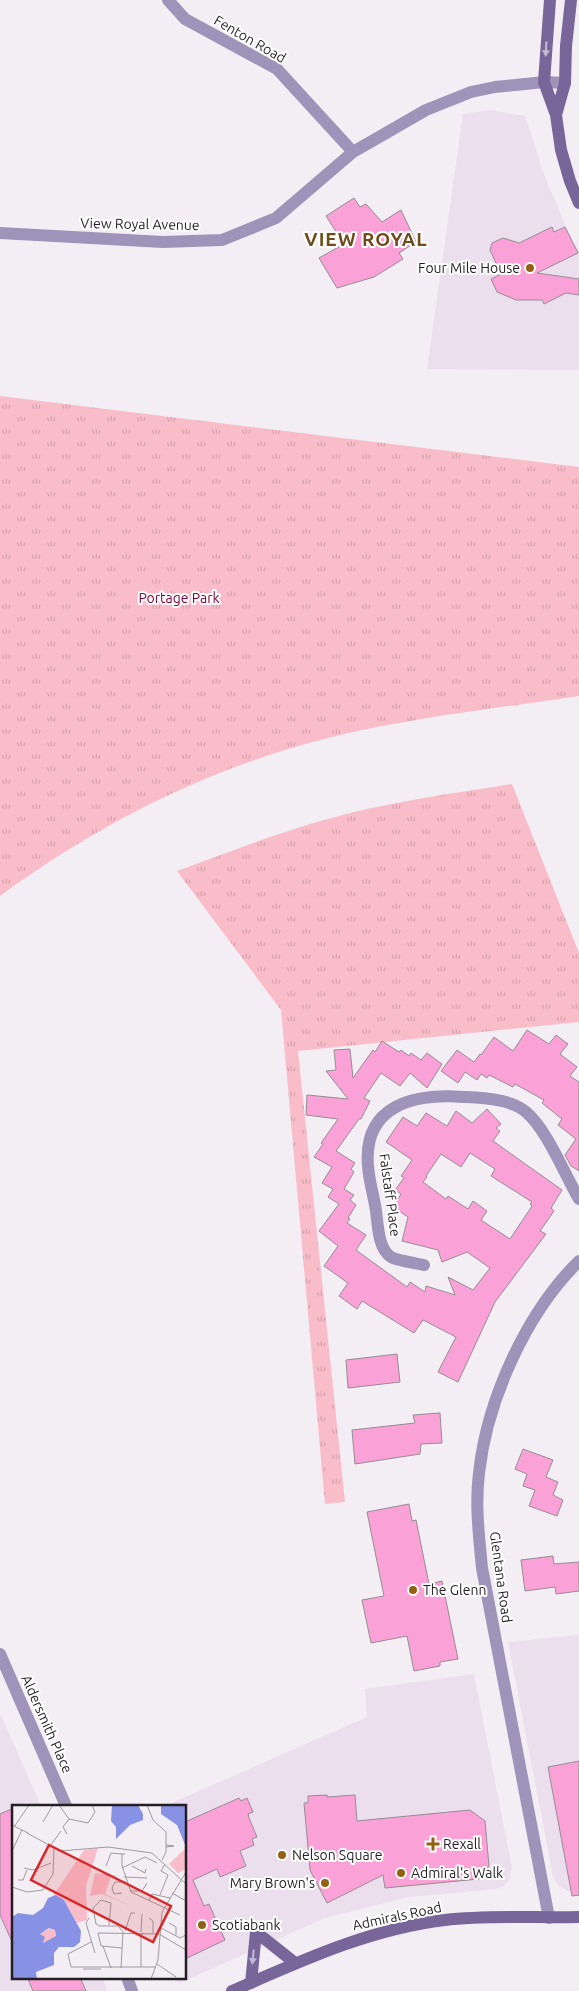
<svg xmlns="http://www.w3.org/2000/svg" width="579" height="1991" font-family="Ubuntu,sans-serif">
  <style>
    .built { fill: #ebdfed }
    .park { fill: url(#park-tufts) }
    .building { fill: #faa2d7; stroke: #958d91; fill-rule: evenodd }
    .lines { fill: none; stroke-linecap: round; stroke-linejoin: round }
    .minor { stroke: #9e93b8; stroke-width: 12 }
    .secondary { stroke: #78669b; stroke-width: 12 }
    .oneway { fill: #c2bad2 }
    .poi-dot { fill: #946113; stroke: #fff; stroke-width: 2 }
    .labels { text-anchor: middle; stroke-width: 4; stroke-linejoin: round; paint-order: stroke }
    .street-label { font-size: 14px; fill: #221f22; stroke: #fff }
    .poi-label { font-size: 14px; fill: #221f22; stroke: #fff; text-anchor: start }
    .park-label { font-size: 14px; fill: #800539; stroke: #fff }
    .district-label { font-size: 19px; font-weight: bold; letter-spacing: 1px; fill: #704c1b; stroke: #fff }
    .inset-road { fill: none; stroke: #9f9ba0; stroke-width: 1 }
    .view { fill: #d62828; fill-opacity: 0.15; stroke: #d62828; stroke-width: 2.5 }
    .inset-edge { fill: none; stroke: #221f22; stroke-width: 2.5 }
  </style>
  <defs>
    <pattern id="park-tufts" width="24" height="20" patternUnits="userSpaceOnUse" patternTransform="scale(1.25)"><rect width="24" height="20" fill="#f9bdc9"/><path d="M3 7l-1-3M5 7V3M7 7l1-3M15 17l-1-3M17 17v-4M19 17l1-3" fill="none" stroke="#d5a2ac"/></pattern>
  </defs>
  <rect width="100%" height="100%" fill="#f3edf4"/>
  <path class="built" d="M 490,110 L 525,116 L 544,175 L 572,240 L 579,250 L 579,370 L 427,369 L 463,114 Z
    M 579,1635 L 579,1891 L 567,1891 L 558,1885 L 553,1876 L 508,1642 Z
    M 474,1674 L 512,1868 L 509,1880 L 504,1886 L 496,1889 L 409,1897 L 325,1918 L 180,1983 L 168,1977 L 185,1977 L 185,1806 L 165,1806 L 367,1717 L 365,1689 Z
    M 0,1713 L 41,1806 L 14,1806 L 14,1977 L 103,1977 L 107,1991 L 0,1991 Z"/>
  <path class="park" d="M 0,396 L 579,467 L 579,696 C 499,708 418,717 340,735 C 217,764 102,821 0,896 Z
    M 512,784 L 579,953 L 579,1022 L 298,1051 L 345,1502 L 325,1504 L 281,1010 L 177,871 C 227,853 276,833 328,819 C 388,802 450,794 512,784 Z"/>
  <path class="building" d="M 354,198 L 360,207 L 366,204 L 382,222 L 401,210 L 416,242 L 399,253 L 403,259 L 374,277 L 337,288 L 319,258 L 344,244 L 326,216 Z
    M 552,227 L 554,232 L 565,227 L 578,253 L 537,273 L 579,279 L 579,295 L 566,293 L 544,304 L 542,300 L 516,300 L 497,292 L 491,279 L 501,274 L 490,250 L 492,243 L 503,238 L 519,243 Z
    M 527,1030 L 549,1044 L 556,1035 L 568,1044 L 560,1054 L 577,1067 L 570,1076 L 579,1082 L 579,1171 L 571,1166 L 565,1155 L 576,1139 L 558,1125 L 562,1119 L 542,1103 L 544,1100 L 515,1084 L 513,1087 L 489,1075 L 487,1078 L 481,1074 L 477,1080 L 465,1072 L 458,1083 L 441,1071 L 457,1050 L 474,1062 L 480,1054 L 481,1055 L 494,1037 L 513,1051 Z
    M 382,1041 L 399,1052 L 401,1050 L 409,1056 L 411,1053 L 421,1060 L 427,1053 L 442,1064 L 427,1088 L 410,1073 L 400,1086 L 381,1073 L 364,1098 L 370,1101 L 361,1119 L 359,1119 L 336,1151 L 355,1163 L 351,1169 L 354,1172 L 344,1189 L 354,1195 L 350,1200 L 356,1205 L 348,1218 L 350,1219 L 347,1223 L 366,1235 L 356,1250 L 407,1287 L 410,1282 L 425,1292 L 426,1286 L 455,1295 L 448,1277 L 473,1290 L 490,1268 L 467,1252 L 442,1262 L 438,1250 L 402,1241 L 408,1217 L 393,1207 L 401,1194 L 395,1190 L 404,1178 L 401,1176 L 412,1160 L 386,1142 L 403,1117 L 417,1126 L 426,1113 L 447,1126 L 456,1111 L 472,1123 L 487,1109 L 501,1124 L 496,1128 L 500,1131 L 493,1141 L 562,1190 L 551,1208 L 554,1211 L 540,1231 L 546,1234 L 495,1302 L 458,1382 L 438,1372 L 456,1337 L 423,1320 L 414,1333 L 362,1301 L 357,1309 L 339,1296 L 348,1283 L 324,1266 L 338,1246 L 319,1231 L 339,1204 L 328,1197 L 333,1189 L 322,1183 L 332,1167 L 314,1157 L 323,1144 L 321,1143 L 338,1119 L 306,1115 L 307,1095 L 348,1099 L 326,1071 L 336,1070 L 334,1050 L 350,1049 L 353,1078 L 373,1050 L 375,1052 ZM 470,1153 L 495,1169 L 491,1176 L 532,1202 L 530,1204 L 532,1206 L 510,1239 L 481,1220 L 487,1211 L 473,1201 L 468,1209 L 448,1196 L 446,1199 L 423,1182 L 427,1177 L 426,1176 L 441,1154 L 461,1167 Z
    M 397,1354 L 400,1382 L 348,1388 L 346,1360 Z
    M 440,1413 L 442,1443 L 421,1444 L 420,1454 L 355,1464 L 352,1430 L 415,1423 L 413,1415 Z
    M 523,1449 L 553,1460 L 546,1477 L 558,1482 L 553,1495 L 563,1500 L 557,1516 L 529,1506 L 535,1490 L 523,1486 L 527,1474 L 515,1469 Z
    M 409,1504 L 412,1521 L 416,1520 L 429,1584 L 442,1581 L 458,1659 L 440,1662 L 440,1666 L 414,1671 L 407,1636 L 371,1643 L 362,1600 L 384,1596 L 367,1512 Z
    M 553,1556 L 554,1564 L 579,1562 L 579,1591 L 556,1594 L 555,1587 L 525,1591 L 521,1560 Z
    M 579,1761 L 579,1895 L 572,1896 L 548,1767 Z
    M 327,1795 L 327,1797 L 355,1795 L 357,1821 L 470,1810 L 485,1821 L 489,1866 L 479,1879 L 385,1888 L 383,1875 L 327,1903 L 310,1870 L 304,1803 L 308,1803 L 308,1796 Z
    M 239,1798 L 241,1801 L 247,1798 L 253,1812 L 248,1814 L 249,1818 L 257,1837 L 252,1839 L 254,1845 L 240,1851 L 246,1866 L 220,1877 L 217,1869 L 193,1880 L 204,1906 L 209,1904 L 225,1940 L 185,1959 L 185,1822 Z
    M 14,1808 L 14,1946 L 0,1915 L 0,1814 Z
    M 27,1977 L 80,1977 L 86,1991 L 33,1991 Z"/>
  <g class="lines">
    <path class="minor" d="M 168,0 L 185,19 L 277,69 L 353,152
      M 0,233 L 163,242 L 222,240 L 276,218 L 353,152 L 426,110 L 471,92 L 495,87 L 544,82 L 565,83
      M 424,1265 C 416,1263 398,1261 391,1257 C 378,1249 378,1225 376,1211 C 374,1197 369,1181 368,1166 C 363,1105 414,1093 464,1097 C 483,1098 511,1099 526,1112 C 546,1128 565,1175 579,1199
      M 0,1654 L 66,1806
      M 549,1918 L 482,1568 C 479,1536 475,1505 479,1473 C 487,1400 526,1313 579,1261
      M 127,1977 L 132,1991"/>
    <path class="secondary" d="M 550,0 L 544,82 L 556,115 L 561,150 L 570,181 L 579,203
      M 556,115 L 565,83 L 566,46 L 571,0
      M 256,1932 L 295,1963
      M 251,1983 L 256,1932
      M 232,1991 C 301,1961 369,1929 445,1920 C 489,1915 535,1918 579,1917"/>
  </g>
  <defs><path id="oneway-solid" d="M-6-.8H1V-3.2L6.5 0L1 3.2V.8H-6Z" transform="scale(1.25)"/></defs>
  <g class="oneway">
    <use href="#oneway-solid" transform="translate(546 49) rotate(93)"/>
    <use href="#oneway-solid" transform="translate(253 1957) rotate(96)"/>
  </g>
  <g class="poi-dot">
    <circle cx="530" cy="268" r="5"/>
    <circle cx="413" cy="1590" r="5"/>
    <path d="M430.5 1836.5h5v5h5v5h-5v5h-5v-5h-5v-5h5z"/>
    <circle cx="282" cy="1855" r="5"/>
    <circle cx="401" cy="1873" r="5"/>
    <circle cx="325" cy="1883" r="5"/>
    <circle cx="202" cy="1925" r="5"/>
  </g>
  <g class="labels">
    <g class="street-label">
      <text transform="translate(250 39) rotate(30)" y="5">Fenton Road</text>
      <text transform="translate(140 224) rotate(1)" y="5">View Royal Avenue</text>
      <text transform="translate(390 1195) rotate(82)" y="5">Falstaff Place</text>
      <text transform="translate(501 1577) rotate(82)" y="5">Glentana Road</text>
      <text transform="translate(47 1724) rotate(66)" y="5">Aldersmith Place</text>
      <text transform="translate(397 1916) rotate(-12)" y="5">Admirals Road</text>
    </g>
    <g class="poi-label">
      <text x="520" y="273" text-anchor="end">Four Mile House</text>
      <text x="423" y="1595">The Glenn</text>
      <text x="443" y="1849">Rexall</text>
      <text x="292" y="1860">Nelson Square</text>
      <text x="411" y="1878">Admiral's Walk</text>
      <text x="315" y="1888" text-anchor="end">Mary Brown's</text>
      <text x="212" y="1930">Scotiabank</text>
    </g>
    <g class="park-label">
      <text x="179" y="603">Portage Park</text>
    </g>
    <g class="district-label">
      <text x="366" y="246">VIEW ROYAL</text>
    </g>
  </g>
  <g transform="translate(12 1805)">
    <rect width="174" height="174" fill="#f3edf4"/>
    <path d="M 86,43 L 74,81 L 75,115 L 65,118 L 52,95 L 41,91 L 72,45 ZM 174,43 L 174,64 L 166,68 L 157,59 ZM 83,68 L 111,71 L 99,71 L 93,89 L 121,102 L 90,89 L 78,91 ZM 38,123 L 43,125 L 44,132 L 31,138 L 33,133 L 28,129 Z" fill="#f9bdc9"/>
    <path d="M 100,0 L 126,0 L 131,9 L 131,15 L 118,20 L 104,34 L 104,22 L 99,16 ZM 149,0 L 174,0 L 174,42 L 165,20 L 149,9 ZM 44,90 L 52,95 L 69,126 L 68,137 L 62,142 L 47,142 L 42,148 L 42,160 L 24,167 L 25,174 L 0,174 L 0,112 L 6,108 L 21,110 L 31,103 L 36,93 ZM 37,123 L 43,125 L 44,131 L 31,138 L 33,132 L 28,129 Z" fill="#8892e5" fill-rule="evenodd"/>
    <path class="inset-road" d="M 47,0 L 57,14 L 76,18 L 83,7 L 80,0M 135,0 L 141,15 L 154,27 L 154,47 L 150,55M 31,17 L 41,0M 0,20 L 16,28M 2,22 L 17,0M 15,28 L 48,46 L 96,42 L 140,48 L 174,79M 55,29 L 51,22 L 57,14M 38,41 L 49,26M 154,42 L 162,41 L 154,40M 0,46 L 10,25M 113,49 L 110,49 L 110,61 L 119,87 L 168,110M 94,61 L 99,48 L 110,49M 120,61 L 133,68 L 134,64M 12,63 L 21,65 L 39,58M 110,63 L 133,52 L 145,58M 112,72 L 135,73M 6,75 L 11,75 L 15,65M 0,82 L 15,87 L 31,85 L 41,69 L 42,43M 118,86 L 130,86 L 135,78M 110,88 L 102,89 L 100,83 L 103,77 L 114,77M 160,88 L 174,96M 148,90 L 156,70 L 149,66 L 153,59M 137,96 L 140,89 L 158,93M 77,113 L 74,118 L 83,148M 137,113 L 141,116 L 141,128M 157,118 L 164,122 L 164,130M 97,120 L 99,98 L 89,95 L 81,103 L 84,119 L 88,121 L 106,121 L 111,127M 149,123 L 168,133 L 174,130M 113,126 L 119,108 L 123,108M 129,127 L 130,109M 79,137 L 56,149 L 59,162 L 144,162M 91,141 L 99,163M 110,143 L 89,141 L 86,128 L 147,129 L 174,145M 145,159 L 164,172M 129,162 L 129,130 L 132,128M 109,163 L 111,127M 71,164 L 89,164M 139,174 L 146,155 L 150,107 L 174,67"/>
    <path class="view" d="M 37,40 L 159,101 L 141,137 L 19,75 Z"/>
    <rect width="174" height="174" class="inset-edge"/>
  </g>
</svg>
